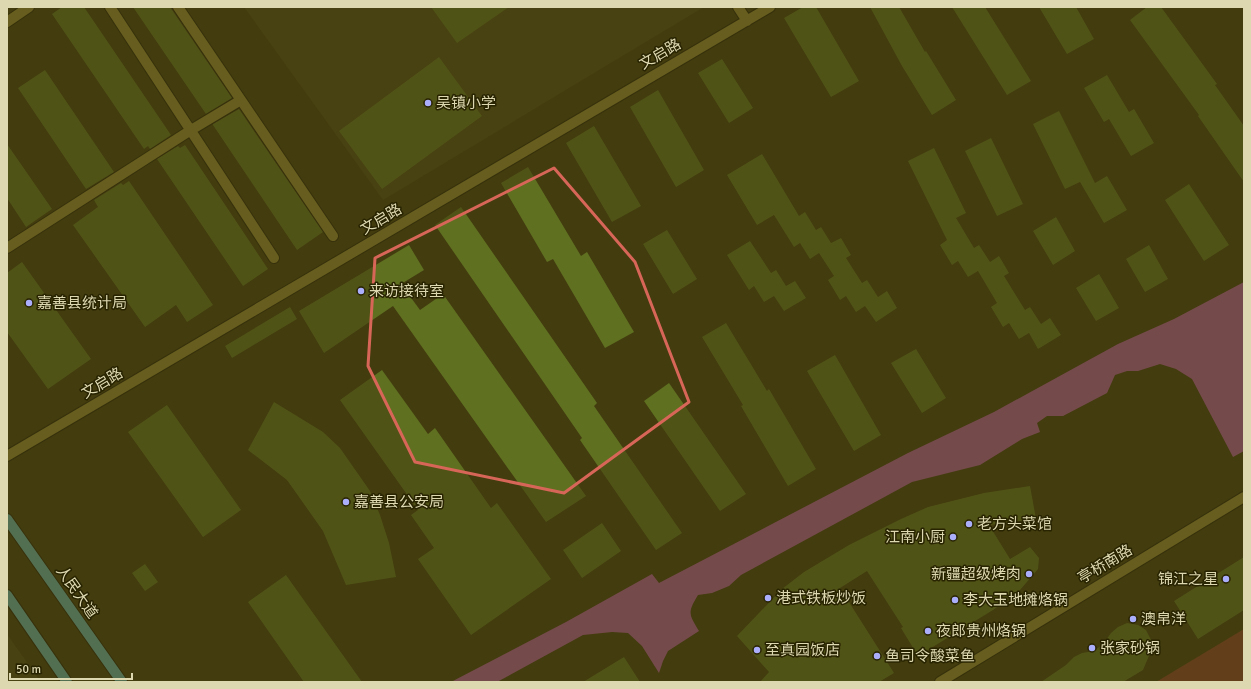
<svg xmlns="http://www.w3.org/2000/svg" width="1251" height="689" font-family="Signika,'Noto Sans SC',sans-serif">
  <style>
    .built { fill: #4f4715 }
    .green { fill: #874329 }
    .water { fill: #b15c96 }
    .building { fill: #5f7021 }
    .lines { fill: none; stroke-linecap: round; stroke-linejoin: round }
    .minor-casing { stroke: #272308; stroke-width: 12 }
    .major-casing { stroke: #272308; stroke-width: 12 }
    .minor { stroke: #918531; stroke-width: 10 }
    .major { stroke: #67aea2; stroke-width: 10 }
    .marked { fill: none; stroke: #d86658; stroke-width: 3; stroke-linejoin: round }
    .poi-dot { fill: #abaffb; stroke: #282300; stroke-width: 1.5 }
    .labels { text-anchor: middle; stroke-width: 3; stroke-linejoin: round; paint-order: stroke }
    .street-label { font-size: 15px; fill: #ddd8b0; stroke: #282300 }
    .poi-label { font-size: 15px; fill: #ddd8b0; stroke: #282300; text-anchor: start }
  </style>
  <rect width="100%" height="100%" fill="#433c0f"/>
  <path class="built" d="M 244,7 L 704,7 L 383,200 Z
    M 7,634 L 41,682 L 7,682 Z"/>
  <path class="green" d="M 1244,629 L 1244,682 L 1156,682 Z"/>
  <path class="water" d="M 1244,282 L 1244,451 L 1233,457 L 1192,379 L 1176,369 L 1160,364 L 1138,371 L 1127,371 L 1115,375 L 1107,393 L 1063,416 L 1047,416 L 1037,423 L 1040,432 L 1022,439 L 980,465 L 912,482 L 741,575 L 729,586 L 712,593 L 698,595 C 687,613 689,614 699,631 L 668,651 L 663,661 L 659,673 L 642,646 L 628,633 L 612,632 L 583,635 L 497,682 L 451,682 L 566,622 L 652,574 L 659,583 L 908,453 L 994,412 L 1118,344 L 1174,319 Z"/>
  <path class="building" d="M 62,7 L 84,7 L 171,135 L 150,149 L 148,146 L 144,149 L 52,14 Z
    M 133,7 L 170,7 L 232,98 L 206,114 Z
    M 431,7 L 509,7 L 457,43 Z
    M 803,7 L 816,7 L 859,81 L 831,97 L 784,18 Z
    M 870,7 L 899,7 L 925,52 L 926,51 L 956,100 L 932,115 L 902,66 Z
    M 952,7 L 985,7 L 1031,81 L 1007,95 Z
    M 1039,7 L 1076,7 L 1094,39 L 1067,54 Z
    M 1147,7 L 1161,7 L 1217,84 L 1215,85 L 1244,126 L 1244,182 L 1198,116 L 1199,115 L 1130,20 Z
    M 439,57 L 482,116 L 382,189 L 339,131 Z
    M 722,59 L 753,108 L 729,123 L 698,73 Z
    M 45,70 L 114,172 L 86,189 L 18,88 Z
    M 1107,75 L 1129,112 L 1134,109 L 1154,143 L 1131,156 L 1109,119 L 1104,122 L 1084,88 Z
    M 658,90 L 704,170 L 676,187 L 630,107 Z
    M 239,109 L 323,232 L 297,250 L 213,125 L 213,124 Z
    M 1059,111 L 1095,183 L 1107,176 L 1127,210 L 1104,223 L 1080,182 L 1065,189 L 1033,124 Z
    M 594,126 L 641,206 L 612,222 L 566,143 Z
    M 991,138 L 1023,204 L 997,216 L 965,151 Z
    M 7,144 L 52,209 L 26,227 L 7,198 Z
    M 185,145 L 268,269 L 243,286 L 157,159 L 178,146 L 180,148 Z
    M 934,148 L 966,213 L 956,218 L 974,248 L 979,245 L 990,262 L 999,256 L 1009,273 L 1004,276 L 1025,310 L 1030,307 L 1041,324 L 1050,318 L 1061,335 L 1038,349 L 1029,333 L 1019,339 L 1009,323 L 1003,327 L 991,307 L 997,303 L 978,271 L 968,277 L 958,261 L 952,265 L 940,245 L 947,240 L 908,161 Z
    M 762,154 L 799,216 L 805,212 L 816,230 L 821,227 L 831,243 L 841,238 L 851,255 L 846,258 L 862,283 L 867,280 L 878,297 L 887,291 L 897,308 L 876,322 L 865,306 L 856,312 L 846,296 L 840,300 L 828,280 L 834,276 L 819,253 L 810,259 L 800,243 L 794,247 L 774,215 L 757,225 L 727,175 Z
    M 528,167 L 581,256 L 587,252 L 634,332 L 605,348 L 553,259 L 547,262 L 501,183 Z
    M 129,181 L 213,305 L 187,322 L 176,305 L 145,327 L 73,225 L 98,207 L 94,200 L 121,183 L 123,185 Z
    M 1189,184 L 1229,245 L 1204,261 L 1165,200 Z
    M 461,207 L 597,403 L 594,406 L 682,533 L 656,550 L 580,440 L 582,438 L 435,225 Z
    M 1056,217 L 1075,251 L 1053,265 L 1033,231 Z
    M 667,230 L 697,279 L 673,294 L 643,244 Z
    M 750,241 L 771,273 L 776,270 L 786,286 L 795,281 L 806,298 L 784,311 L 774,296 L 764,302 L 754,286 L 749,290 L 727,255 Z
    M 409,245 L 424,270 L 401,284 L 420,310 L 443,294 L 586,496 L 546,522 L 393,306 L 324,353 L 299,311 Z
    M 1149,245 L 1168,279 L 1145,292 L 1126,259 Z
    M 22,262 L 91,359 L 48,389 L 7,332 L 7,273 Z
    M 1099,274 L 1119,308 L 1096,321 L 1076,288 Z
    M 290,307 L 297,319 L 232,358 L 225,346 Z
    M 726,323 L 767,391 L 769,389 L 816,469 L 788,486 L 741,406 L 743,405 L 702,337 Z
    M 916,349 L 946,398 L 922,413 L 891,363 Z
    M 835,355 L 881,435 L 854,451 L 807,371 Z
    M 382,370 L 428,434 L 435,428 L 491,508 L 497,503 L 551,579 L 471,635 L 418,559 L 434,548 L 411,515 L 418,510 L 340,400 Z
    M 669,383 L 746,494 L 720,511 L 644,401 Z
    M 274,402 L 323,432 L 340,448 L 370,491 L 380,515 L 389,543 L 396,577 L 346,585 L 323,531 L 287,480 L 248,450 Z
    M 167,405 L 241,510 L 203,537 L 128,432 Z
    M 1030,486 L 1036,519 L 989,525 L 1010,559 L 1030,547 L 1039,558 L 1038,569 L 1020,590 L 993,610 L 918,656 L 901,628 L 903,627 L 867,571 L 840,588 L 894,673 L 879,682 L 760,682 L 769,672 L 737,636 L 782,589 L 804,572 L 849,545 L 901,519 L 928,507 L 984,493 Z
    M 602,523 L 621,551 L 582,578 L 563,550 Z
    M 1244,557 L 1244,610 L 1198,639 L 1174,601 Z
    M 145,564 L 158,582 L 145,591 L 132,573 Z
    M 286,575 L 362,682 L 304,682 L 248,602 Z
    M 1127,623 L 1138,625 L 1146,630 L 1151,640 L 1151,651 L 1143,670 L 1123,682 L 1041,682 L 1066,665 L 1074,657 L 1082,653 L 1094,651 L 1103,644 L 1111,633 L 1118,627 Z
    M 624,657 L 640,682 L 583,682 Z"/>
  <g class="lines">
    <g class="minor-casing">
      <path id="minor" d="M 110,7 L 274,258
        M 178,7 L 333,236
        M 738,7 L 747,21
        M 7,22 L 29,7
        M 7,248 L 191,130 L 241,100
        M 7,456 L 770,7
        M 940,682 L 1244,497"/>
    </g>
    <g class="major-casing">
      <path id="major" d="M 7,519 L 122,682
        M 7,595 L 67,682"/>
    </g>
    <use href="#minor" class="minor"/>
    <use href="#major" class="major"/>
  </g>
  <path d="M0 0H1251V689H0ZM 554,168 L 635,262 L 689,402 L 564,493 L 415,462 L 368,366 L 375,258 Z" fill="#433c0f" fill-opacity=".55" fill-rule="evenodd"/>
  <path class="marked" d="M 554,168 L 635,262 L 689,402 L 564,493 L 415,462 L 368,366 L 375,258 Z"/>
  <g class="poi-dot">
    <circle cx="428" cy="103" r="4"/>
    <circle cx="361" cy="291" r="4"/>
    <circle cx="29" cy="303" r="4"/>
    <circle cx="346" cy="502" r="4"/>
    <circle cx="969" cy="524" r="4"/>
    <circle cx="953" cy="537" r="4"/>
    <circle cx="1029" cy="574" r="4"/>
    <circle cx="1226" cy="579" r="4"/>
    <circle cx="768" cy="598" r="4"/>
    <circle cx="955" cy="600" r="4"/>
    <circle cx="1133" cy="619" r="4"/>
    <circle cx="928" cy="631" r="4"/>
    <circle cx="1092" cy="648" r="4"/>
    <circle cx="757" cy="650" r="4"/>
    <circle cx="877" cy="656" r="4"/>
  </g>
  <g class="labels">
    <g class="street-label">
      <text transform="translate(660 54) rotate(-30)" y="5">文启路</text>
      <text transform="translate(381 219) rotate(-31)" y="5">文启路</text>
      <text transform="translate(102 383) rotate(-31)" y="5">文启路</text>
      <text transform="translate(1105 564) rotate(-31)" y="5">亭桥南路</text>
      <text transform="translate(77 592) rotate(55)" y="5">人民大道</text>
    </g>
    <g class="poi-label">
      <text x="436" y="108">吴镇小学</text>
      <text x="369" y="296">来访接待室</text>
      <text x="37" y="308">嘉善县统计局</text>
      <text x="354" y="507">嘉善县公安局</text>
      <text x="977" y="529">老方头菜馆</text>
      <text x="945" y="542" text-anchor="end">江南小厨</text>
      <text x="1021" y="579" text-anchor="end">新疆超级烤肉</text>
      <text x="1218" y="584" text-anchor="end">锦江之星</text>
      <text x="776" y="603">港式铁板炒饭</text>
      <text x="963" y="605">李大玉地摊烙锅</text>
      <text x="1141" y="624">澳帛洋</text>
      <text x="936" y="636">夜郎贵州烙锅</text>
      <text x="1100" y="653">张家砂锅</text>
      <text x="765" y="655">至真园饭店</text>
      <text x="885" y="661">鱼司令酸菜鱼</text>
    </g>
  </g>
  <rect width="1251" height="689" fill="none" stroke="#ddd8b0" stroke-width="16"/>
  <path d="M10 673v6h122v-6" fill="none" stroke="#ddd8b0" stroke-width="2"/>
  <text x="16" y="673" font-size="12" fill="#ddd8b0" stroke="#282300" stroke-width="3" paint-order="stroke">50 m</text>
</svg>
